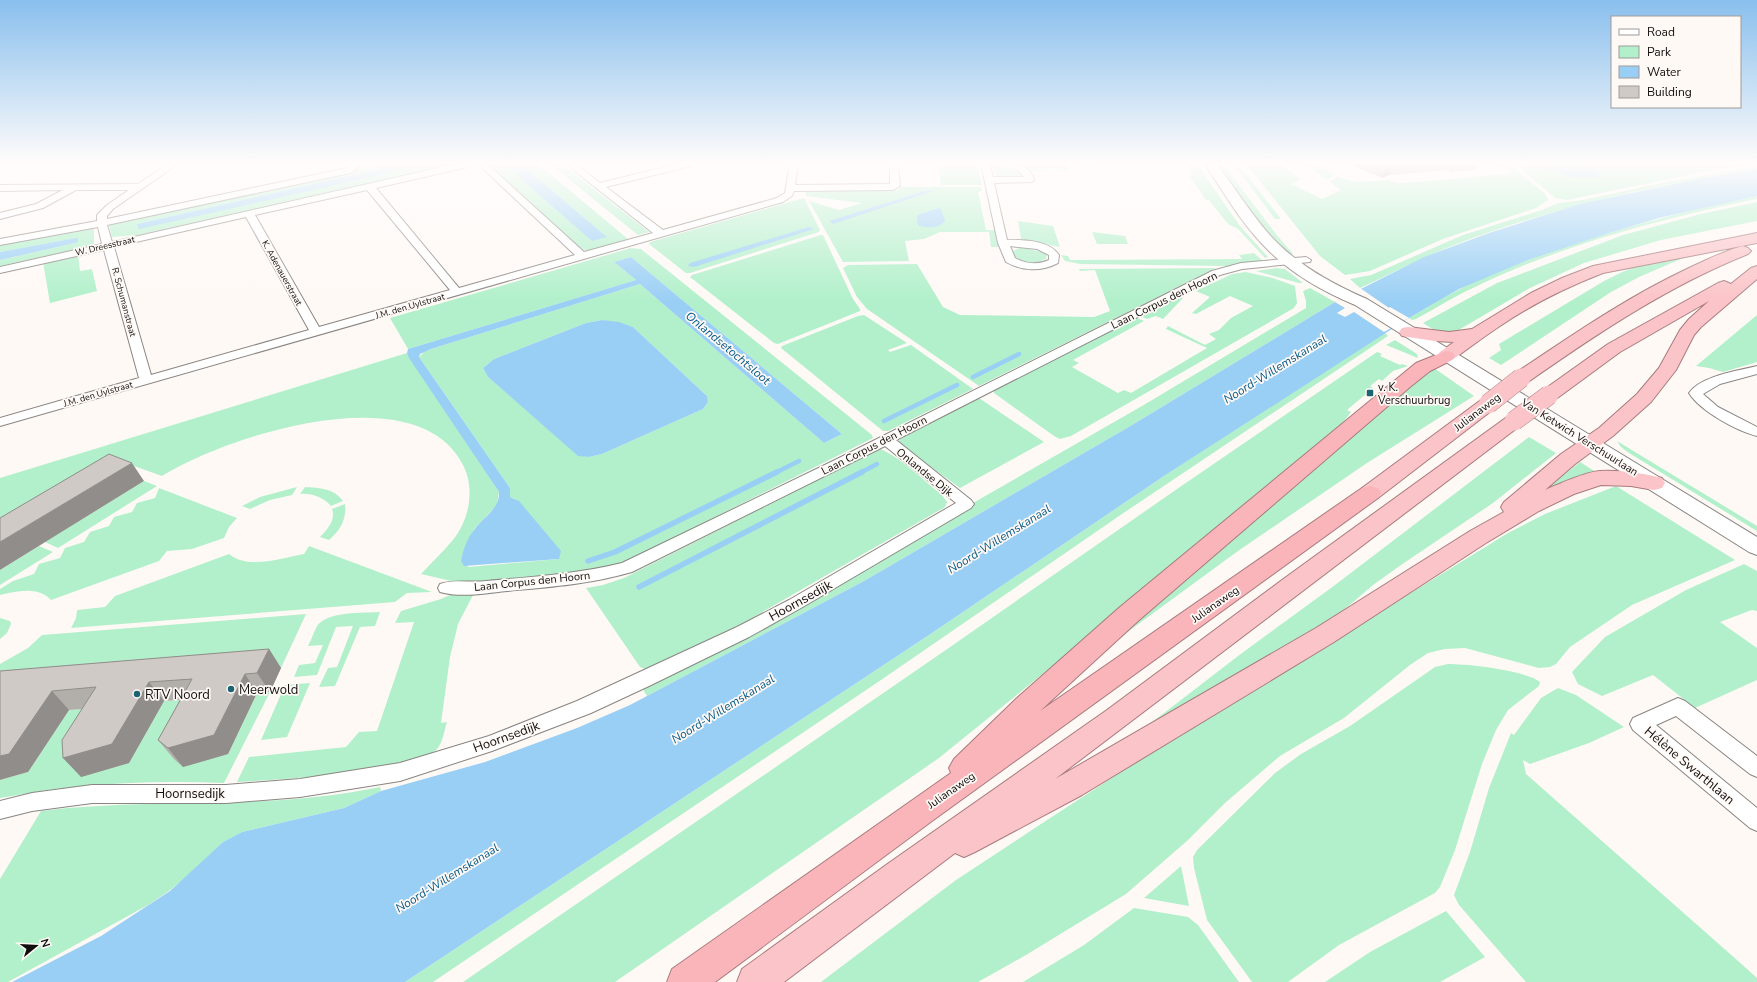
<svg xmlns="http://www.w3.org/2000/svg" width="1757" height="982" font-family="'Nunito Sans',sans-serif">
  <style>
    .green { fill: #b1f0ca; fill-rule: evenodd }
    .water { fill: #9acff5 }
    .pier { fill: #fff9f6 }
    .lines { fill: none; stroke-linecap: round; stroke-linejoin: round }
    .stream-far1 { stroke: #9acff5; stroke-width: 4.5 }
    .stream { stroke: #9acff5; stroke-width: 5.5 }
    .minor-casing { stroke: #8a8582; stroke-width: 2 }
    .secondary-casing { stroke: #8a8582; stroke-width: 2 }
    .trunk-casing { stroke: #a87b7d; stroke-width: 2 }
    .motorway-casing { stroke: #a87b7d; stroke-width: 2 }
    .minor { fill: #fff; fill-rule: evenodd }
    .secondary { fill: #fff; fill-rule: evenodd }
    .trunk { fill: #fbc4c8; fill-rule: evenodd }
    .motorway { fill: #fab5ba; fill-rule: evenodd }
    .trunk-bridge-casing { stroke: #a87b7d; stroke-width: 20; stroke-linecap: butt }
    .trunk-bridge { stroke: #fbc4c8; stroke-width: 19 }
    .wall { fill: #b2aeaa }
    .shaded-wall { fill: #918d8b }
    .building { fill: #cfcac6; stroke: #918d8b }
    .poi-dot { fill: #1c6373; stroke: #fff9f6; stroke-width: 1.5 }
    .labels { text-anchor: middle; stroke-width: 3.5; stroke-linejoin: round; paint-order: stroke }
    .far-street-label { font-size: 9px; fill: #100e0d; stroke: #fff9f6 }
    .street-label { font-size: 11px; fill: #100e0d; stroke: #fff9f6 }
    .poi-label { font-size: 11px; fill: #100e0d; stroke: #fff9f6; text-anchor: start }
    .water-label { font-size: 12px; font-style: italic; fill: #065b88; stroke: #fff9f6 }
    .near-street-label { font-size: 13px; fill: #100e0d; stroke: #fff9f6 }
    .near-poi-label { font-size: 13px; fill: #100e0d; stroke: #fff9f6; text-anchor: start }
  </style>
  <rect width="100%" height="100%" fill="#fff9f6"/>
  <path class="green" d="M 375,164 L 401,164 L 137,224 L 138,226 L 430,164 L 455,164 L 138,235 L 112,237 L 109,225 L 118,222 Z
    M 486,164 L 505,164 L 607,237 L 521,164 L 538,164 L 628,239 L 589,251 L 578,248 Z
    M 550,164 L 562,164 L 649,232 L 638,235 Z
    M 938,164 L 977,164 L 982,185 L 941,185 Z
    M 990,164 L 1001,164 L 1019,172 L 1021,176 L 1017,177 L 996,177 Z
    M 1021,164 L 1089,164 L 1091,169 L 1087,169 L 1085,164 L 1069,164 L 1070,171 L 1062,171 L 1060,169 L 1041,169 L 1041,171 L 1034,171 Z
    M 1121,164 L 1197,164 L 1240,226 L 1268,257 L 1265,258 L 1238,229 L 1228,224 L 1209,200 L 1206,200 L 1189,175 L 1193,175 L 1185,164 Z
    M 1216,164 L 1223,164 L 1276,234 L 1293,254 L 1289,254 L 1269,234 Z
    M 1233,164 L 1238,164 L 1281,219 L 1275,219 Z
    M 1246,164 L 1280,164 L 1300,179 L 1291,184 L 1322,199 L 1341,190 L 1330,182 L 1337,177 L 1357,182 L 1389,180 L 1397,183 L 1406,183 L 1514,173 L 1498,164 L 1509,164 L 1545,194 L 1548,200 L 1536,208 L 1443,239 L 1370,271 L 1345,275 L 1320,256 Z
    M 1304,164 L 1318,164 L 1334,175 L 1327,180 Z
    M 1515,164 L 1537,164 L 1553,172 L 1596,170 L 1583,164 L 1757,164 L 1703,172 L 1567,200 L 1555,198 Z
    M 1757,166 L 1757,169 C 1655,185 1554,207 1457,244 C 1423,257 1392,273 1360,288 L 1350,279 L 1371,275 L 1463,235 L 1542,210 L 1558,203 L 1583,200 L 1657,184 Z
    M 900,187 L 981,187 L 982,191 L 978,192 L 986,230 L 996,230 L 999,247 L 991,247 L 989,232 L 940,232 L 924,239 L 905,241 L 909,261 L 843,262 L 809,201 L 839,210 L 862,203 L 806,196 L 805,191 L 898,190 ZM 936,190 L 829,221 L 924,191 ZM 938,208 L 941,211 L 943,223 L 935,227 L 917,215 Z
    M 1757,196 L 1757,199 C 1661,219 1564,244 1475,287 C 1455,296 1436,308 1416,319 L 1412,320 L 1409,318 C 1432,305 1454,291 1478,280 C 1568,241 1662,216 1757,196 Z
    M 804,198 L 820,230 L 819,232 L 690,273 L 686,273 L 649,244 L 650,242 Z
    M 1757,202 L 1757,221 L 1661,240 L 1584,263 L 1530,288 L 1457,331 L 1439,333 L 1423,323 L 1497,283 L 1623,235 L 1701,214 Z
    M 1018,221 L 1053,226 L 1060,247 L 1021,239 Z
    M 94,229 L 94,244 L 90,246 L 0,266 L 0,260 L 75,243 L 78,238 L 0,252 L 0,244 L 75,230 Z
    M 1092,232 L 1125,236 L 1128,244 L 1097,244 Z
    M 821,235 L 823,235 L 853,299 L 860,309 L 860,311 L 778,344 L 774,343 L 690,277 L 692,275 Z
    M 1021,247 L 1045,253 L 1047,255 L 1046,259 C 1036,264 1023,263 1014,257 L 1013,251 Z
    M 631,248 L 641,249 L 872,435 L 873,438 L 629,560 L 595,572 L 460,583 L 421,574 C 431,563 443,552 452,541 C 469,521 475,490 464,467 C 420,373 228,435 162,476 L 131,465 L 0,535 L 0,478 L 407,353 L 499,492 L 497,505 L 474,529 L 468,567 L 559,559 L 515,499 L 510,497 L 510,488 L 419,357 L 424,352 L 431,349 L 640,284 L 824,443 L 842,434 L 631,257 L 614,262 L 636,280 L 408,349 L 390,318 ZM 602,320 L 633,327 L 706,395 L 708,402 L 703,409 L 602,454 L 589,457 L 578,455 L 488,377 L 483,368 L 494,359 L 586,323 Z
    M 1254,253 L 1263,261 L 1227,266 L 1080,264 L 1065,261 L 1061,255 L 1068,256 L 1070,260 L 1242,259 L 1239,255 Z
    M 78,254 L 80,271 L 92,269 L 97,291 L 50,303 L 43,262 Z
    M 1688,256 L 1639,277 L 1611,292 L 1501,365 L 1489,358 L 1501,350 L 1499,344 L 1604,281 L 1622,272 L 1645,263 Z
    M 917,264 L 943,307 L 960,315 L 1094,317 L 1110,311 L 1095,270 L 1080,271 L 1079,269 L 1216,268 L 979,386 L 867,309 L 857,297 L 843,268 L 848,265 Z
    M 1277,268 L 1285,269 L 1303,283 L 1299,283 L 1256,271 Z
    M 1246,272 L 1273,278 L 1295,286 L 1297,303 L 1294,308 L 1071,436 L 1060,439 L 1054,436 L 994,393 L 994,390 L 1137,318 L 1144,321 L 1073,360 L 1079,363 L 1072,367 L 1118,393 L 1124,390 L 1131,393 L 1207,348 L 1166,329 L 1168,326 L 1205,345 L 1216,339 L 1209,334 L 1219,330 L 1231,318 L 1253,306 L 1230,296 L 1196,314 L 1192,313 L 1210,297 L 1196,291 L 1232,274 Z
    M 1310,288 L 1335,302 L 1132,425 L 864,581 L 647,696 L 641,686 L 966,507 L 1142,406 L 1306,308 L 1306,301 L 1303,291 Z
    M 1179,296 L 1183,298 L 1163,319 L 1156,316 L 1147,319 L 1140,316 Z
    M 864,315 L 907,343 L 888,350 L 890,352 L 911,345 L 973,389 L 888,431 L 883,431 L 781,348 L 782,346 L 858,316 Z
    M 1757,315 L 1757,362 L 1723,372 L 1709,368 L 1696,366 Z
    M 1384,332 L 1388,336 L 1122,514 L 881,680 L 433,982 L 405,982 L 929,635 L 1164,476 Z
    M 1395,340 L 1417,354 L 1418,358 L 1386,345 Z
    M 1377,352 L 1382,354 L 1380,356 L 1400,365 L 1402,364 L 1408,366 L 1393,371 L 1382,381 L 1379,379 L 1370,386 L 1373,388 L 1347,410 L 1351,412 L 1336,432 L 1061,659 L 939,758 L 615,982 L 463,982 L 940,654 L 1177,489 Z
    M 1434,368 L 1474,396 L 1367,463 L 1238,551 L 1077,669 L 1413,379 Z
    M 979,398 L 1044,442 L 960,488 L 898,443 L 900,439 Z
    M 1529,437 L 1556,453 L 1493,503 L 1401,565 L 1373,585 L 1332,620 L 1129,740 L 1238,656 L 1335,585 Z
    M 1617,441 L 1757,526 L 1757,531 L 1629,453 L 1621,447 Z
    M 879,449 C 893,451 929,485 942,495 L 947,502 L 945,507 L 747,621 L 648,670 L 640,667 L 586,588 L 603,585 L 624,578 Z
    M 1580,462 L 1596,472 L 1537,496 Z
    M 144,481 L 157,486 L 58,548 L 45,542 Z
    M 1616,486 L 1735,560 L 1632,605 L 1570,647 L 1556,664 L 1550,667 L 1539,668 L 1465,648 L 1445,649 L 1428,653 L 1410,665 L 1344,718 L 1280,756 L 1225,803 L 1188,840 L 1126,894 L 1026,955 L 978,982 L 821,982 L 956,880 L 1044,822 L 1138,761 L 1508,533 L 1545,514 Z
    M 297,487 L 292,495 L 270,500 L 250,509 L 242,506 L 260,497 Z
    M 305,487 C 319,488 334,488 343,501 L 331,506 C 323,497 311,493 300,494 Z
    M 159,488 L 237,518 L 229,527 L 224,538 L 192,549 L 167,551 L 159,561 L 51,600 C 38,586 16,591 0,595 L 0,589 L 13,581 L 34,574 L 39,564 L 60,558 L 65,548 L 84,542 L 90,532 L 109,526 L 114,517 L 132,512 L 137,503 L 155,498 Z
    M 345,504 C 347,519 340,531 329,540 L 320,537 C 327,530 336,520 332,509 Z
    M 39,546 L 53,552 L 0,585 L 0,570 Z
    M 309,546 L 432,592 L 407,593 L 395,602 L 71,628 L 76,618 L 77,610 L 105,607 L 115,596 L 229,554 C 248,570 281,558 304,554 Z
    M 1744,564 L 1757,571 L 1757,611 L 1752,610 L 1720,622 L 1757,648 L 1757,680 L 1695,708 L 1653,675 L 1602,696 L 1578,684 L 1572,672 L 1605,637 L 1686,590 Z
    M 450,595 L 473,595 L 458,624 L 450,657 L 441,723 L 447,722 C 444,731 443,743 436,750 C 428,758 412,760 402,762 C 347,775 293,779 237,782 L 249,757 L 346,747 L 359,732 L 377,731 L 414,622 L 395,623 L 401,611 L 441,599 Z
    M 380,612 L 375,626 L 360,627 L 335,686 L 319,687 L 328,668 L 337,667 L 353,626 L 336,627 L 317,675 L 294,677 L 299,665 L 315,663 L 323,645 L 308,646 C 311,640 314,632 317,626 C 327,611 364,613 380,612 Z
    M 306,614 L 281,668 L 0,692 L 0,664 L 28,648 L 42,635 Z
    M 0,618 L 10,621 L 11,624 L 7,633 L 0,639 Z
    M 1448,664 C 1468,664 1524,670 1540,682 L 1539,686 L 1508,710 L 1496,730 L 1482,764 L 1455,850 L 1440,887 L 1435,893 L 1339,945 L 1288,982 L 1252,982 L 1207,920 L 1194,868 L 1193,857 L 1197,850 L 1275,773 L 1301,754 L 1350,726 L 1435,667 Z
    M 310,683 L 287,737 L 261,740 L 285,685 Z
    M 1558,688 L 1576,695 L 1624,727 L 1589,743 L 1530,764 L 1523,760 L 1526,774 L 1737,960 L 1757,978 L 1757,982 L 1526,982 L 1459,905 L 1454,895 L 1470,852 L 1489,788 L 1511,733 L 1514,735 L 1541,698 Z
    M 270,692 L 224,783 C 174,781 123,782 73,787 C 49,789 24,794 0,798 L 0,780 L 28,772 L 69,710 L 112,706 L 83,776 L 129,763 L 164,701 L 206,698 L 181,765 L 182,766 L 228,754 L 257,693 Z
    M 380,787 L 381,791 L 344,808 L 242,832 L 223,842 L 187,876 L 169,891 L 148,905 L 8,982 L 0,982 L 0,879 L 41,811 C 154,797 267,811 380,787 Z
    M 1181,866 L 1189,906 L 1144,898 Z
    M 1134,908 L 1188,917 L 1198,925 L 1239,982 L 1023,982 L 1084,945 Z
    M 1446,911 L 1485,957 L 1440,982 L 1325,982 L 1370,952 Z"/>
  <path class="water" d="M 401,164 L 430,164 L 139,229 L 137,224 Z
    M 504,164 L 521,164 L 607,237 L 592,241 Z
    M 1537,164 C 1556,164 1588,158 1601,175 L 1600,177 C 1577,180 1557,175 1537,164 Z
    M 1757,169 L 1757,196 L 1659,218 L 1609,233 L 1528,260 L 1459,289 L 1409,318 L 1164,476 L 929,635 L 405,982 L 12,982 L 101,936 L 170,891 L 223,842 L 242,832 L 344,808 L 381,791 L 485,762 L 577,728 L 630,705 L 864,581 L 1132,425 L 1335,302 L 1424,257 L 1489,233 L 1580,204 L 1688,181 Z
    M 936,190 L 833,224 L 829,221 L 924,191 Z
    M 938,208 L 941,209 L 945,220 C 940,229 928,228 919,226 L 917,222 L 917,215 Z
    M 809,227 L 814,229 L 694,267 L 688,266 L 690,263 Z
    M 76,238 L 78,238 L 78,242 L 75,243 L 0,260 L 0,252 Z
    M 631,257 L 842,434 L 824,443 L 640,284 L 431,349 L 420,354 L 419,357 L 510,488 L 510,497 L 519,501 L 561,551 L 559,559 L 464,566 L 461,561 C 463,550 467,539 474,530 C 483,517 500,509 499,492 L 409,358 L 407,353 L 408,349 L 636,280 L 614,262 Z
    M 602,320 L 619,322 L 633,327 L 707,396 L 708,402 L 703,409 L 602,454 L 589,457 L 578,456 L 488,377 L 483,368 L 494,359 L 586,323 Z"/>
  <path class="pier" d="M 1360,288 L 1389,308 L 1390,307 L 1409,318 L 1384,332 L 1354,312 L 1345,317 L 1337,313 L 1345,308 L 1335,302 Z"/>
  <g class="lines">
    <path class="stream-far1" d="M 973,377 L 1019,354
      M 884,421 L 957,385
      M 775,473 L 799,461
      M 860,473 L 877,464"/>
    <path class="stream" d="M 588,561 L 615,552 L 777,472
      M 639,587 L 862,472"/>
    <g class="minor-casing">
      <path id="minor" d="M 168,164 L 178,164 L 113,209 L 107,216 L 107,219 L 347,168 L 352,164 L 361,164 L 353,172 L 350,173 L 107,225 L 112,242 L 456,164 L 472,164 L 468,167 L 376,188 L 459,288 L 575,255 L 478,164 L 487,164 L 584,252 L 653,233 L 566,164 L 576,164 L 600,183 L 677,164 L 692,164 L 691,166 L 606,187 L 663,230 L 777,198 L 785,193 L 790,164 L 798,164 L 795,185 L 890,184 L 890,164 L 898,164 L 900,186 L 893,190 L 794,191 L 792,196 L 783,202 L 0,426 L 0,418 L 139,378 L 104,250 L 0,273 L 0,267 L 102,244 L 98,227 L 0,245 L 0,239 L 97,221 L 97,215 L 107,205 L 129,190 L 76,190 L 43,208 L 0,219 L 0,213 L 36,204 L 63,190 L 0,191 L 0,185 L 138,184 ZM 367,190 L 450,290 L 319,327 L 255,215 ZM 246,217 L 309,330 L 151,375 L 114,247 Z
        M 981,164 L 989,164 L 993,177 L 1024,177 L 1019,171 L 1007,164 C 1019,164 1030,166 1034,180 L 1032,182 L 994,183 L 1007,240 C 1024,240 1049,240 1059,255 L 1058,263 C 1041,272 1022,271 1006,262 L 998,243 ZM 1010,246 L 1037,249 L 1049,255 L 1049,260 C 1038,265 1025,264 1015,258 Z
        M 1306,257 L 1311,260 L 1310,262 L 1242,269 L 1220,275 L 896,440 L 971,500 L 974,504 L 971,508 L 801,608 L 749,637 L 649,686 L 591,713 L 492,751 L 400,781 L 300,797 L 226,803 L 92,803 L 32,811 L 0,819 L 0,801 L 32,793 L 92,785 L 226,785 L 300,779 L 400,763 L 489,736 L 577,701 L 737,627 L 789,600 L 956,503 L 885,446 L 632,572 C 591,584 549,587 507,591 C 486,593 461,598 440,592 L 438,588 L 440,584 C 454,579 471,583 486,581 C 531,577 577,574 622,563 L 835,460 L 1212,271 L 1241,263 Z
        M 1757,366 L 1757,374 L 1720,384 L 1703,394 L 1718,407 L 1757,427 L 1757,436 C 1737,431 1700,411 1689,393 C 1701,376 1737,371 1757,366 Z
        M 1678,698 L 1685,701 L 1757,756 L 1757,777 L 1750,774 L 1676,716 L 1656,725 L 1757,808 L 1757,831 L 1750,828 L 1633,730 L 1630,724 L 1633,718 Z"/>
    </g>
    <g class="secondary-casing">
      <path id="secondary" d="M 1205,164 L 1217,164 C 1234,187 1250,212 1268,233 C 1294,263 1330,283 1367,299 L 1757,537 L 1757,555 L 1749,552 L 1355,305 C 1324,292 1293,275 1268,250 C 1243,226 1224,193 1205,164 Z"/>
    </g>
    <g class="trunk-casing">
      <path id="trunk" d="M 1757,233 L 1757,243 L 1603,273 C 1567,287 1532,304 1500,326 C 1483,337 1468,349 1452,360 L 1446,361 L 1440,360 L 1437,356 L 1440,352 L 1454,342 L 1434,341 L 1402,336 L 1399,332 L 1402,328 L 1408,327 L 1449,332 L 1472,329 L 1531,293 L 1562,278 L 1593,266 Z
        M 1743,246 L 1748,248 L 1751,251 L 1748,254 C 1668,286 1598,333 1528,382 L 1521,384 L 1514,382 L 1512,378 L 1514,374 C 1571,336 1627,297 1689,268 C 1706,260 1724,251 1743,246 Z
        M 1757,266 L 1757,279 L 1701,327 L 1694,335 L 1676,370 L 1651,402 L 1613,436 L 1575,464 L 1545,490 C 1559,484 1585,472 1600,471 C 1621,470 1642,473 1662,478 L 1665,483 L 1662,488 L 1654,490 L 1631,486 L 1601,485 L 1574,494 L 1539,511 L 1486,543 L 1334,642 L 1082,795 L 975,852 L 964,857 L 955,853 L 784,982 L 737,982 L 742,969 L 886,865 L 1107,710 L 1282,580 L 1507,417 L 1514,415 L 1521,417 L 1524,421 L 1521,425 L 1055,779 L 1316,628 L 1470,531 L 1504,512 L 1501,507 L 1504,502 L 1561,454 L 1599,428 L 1637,394 L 1659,368 L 1680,330 L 1689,319 L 1709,301 L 1620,352 L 1556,399 L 1549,401 L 1542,399 L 1539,395 L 1542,391 L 1608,344 L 1718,283 L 1724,281 L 1731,284 L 1751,268 Z
        M 1488,398 L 1495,400 L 1498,404 L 1495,408 L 1378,498 L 1370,500 L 1362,498 L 1359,493 L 1362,488 L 1481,400 Z"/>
    </g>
    <g class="motorway-casing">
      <path id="motorway" d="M 1446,351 L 1452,352 L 1455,356 L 1452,360 L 1430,371 L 1410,387 L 1138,621 L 1040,711 L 1362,488 L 1370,486 L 1378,488 L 1381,493 L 1378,498 L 932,821 L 715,982 L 667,982 L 672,969 L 951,773 L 949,768 L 954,759 L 1017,698 L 1120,607 L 1416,363 Z"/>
    </g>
    <use href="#minor" class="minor"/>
    <use href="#secondary" class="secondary"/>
    <use href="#trunk" class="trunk"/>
    <use href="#motorway" class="motorway"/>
    <g class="trunk-bridge-casing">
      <path id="trunk-bridge" d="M 1488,404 L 1521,378
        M 1514,421 L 1549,395"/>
    </g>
    <use href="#trunk-bridge" class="trunk-bridge"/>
  </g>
  <path class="wall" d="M 1353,164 L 1478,164 L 1475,170 L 1450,172 L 1449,170 L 1389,175 L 1382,178 L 1353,166 Z
    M 269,649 L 281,668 L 270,692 L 257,693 L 228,754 L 183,767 L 174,759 L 158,740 L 180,700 L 164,701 L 129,763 L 81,777 L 82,709 L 69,710 L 28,772 L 0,671 Z"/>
  <path class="shaded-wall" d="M 1387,164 L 1393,164 L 1389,175 L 1382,178 Z
    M 132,463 L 144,481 L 0,570 L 0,542 Z
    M 269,649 L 281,668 L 270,692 L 257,673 Z
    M 245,674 L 257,693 L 228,754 L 183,767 L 168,748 Z
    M 149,682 L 164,701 L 129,763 L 81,777 L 63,758 Z
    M 52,691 L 69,710 L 28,772 L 0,780 L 0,756 Z"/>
  <path class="building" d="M 109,454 L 132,463 L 0,542 L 0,518 Z
    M 269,649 L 257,673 L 245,674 L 214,735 L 168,748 L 158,740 L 192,679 L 149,682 L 112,744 L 63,758 L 62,740 L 96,687 L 52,691 L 9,754 L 0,756 L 0,671 Z"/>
  <linearGradient id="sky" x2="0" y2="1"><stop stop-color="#89bfed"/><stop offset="0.54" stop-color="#fffcfb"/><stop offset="1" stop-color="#fffcfb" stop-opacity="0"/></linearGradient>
  <rect width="1757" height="301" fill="url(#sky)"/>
  <g class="poi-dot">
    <rect x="1366" y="389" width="8" height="8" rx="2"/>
    <circle cx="231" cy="689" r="4"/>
    <circle cx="137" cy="694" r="4"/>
  </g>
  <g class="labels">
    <g class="far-street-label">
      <text transform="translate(105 246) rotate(-13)" y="3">W. Dreesstraat</text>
      <text transform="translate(282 273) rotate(61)" y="3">K. Adenauerstraat</text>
      <text transform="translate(124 302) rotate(75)" y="3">R. Schumanstraat</text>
      <text transform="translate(410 306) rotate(-16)" y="3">J.M. den Uylstraat</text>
      <text transform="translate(98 394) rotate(-16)" y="3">J.M. den Uylstraat</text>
    </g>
    <g class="street-label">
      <text transform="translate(1164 300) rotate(-26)" y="4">Laan Corpus den Hoorn</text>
      <text transform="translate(1477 412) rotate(-37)" y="4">Julianaweg</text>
      <text transform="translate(1580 437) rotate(32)" y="4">Van Ketwich Verschuurlaan</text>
      <text transform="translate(874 445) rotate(-27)" y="4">Laan Corpus den Hoorn</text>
      <text transform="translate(925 472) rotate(39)" y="4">Onlandse Dijk</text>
      <text transform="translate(532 581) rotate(-6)" y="4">Laan Corpus den Hoorn</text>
      <text transform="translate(1215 604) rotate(-35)" y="4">Julianaweg</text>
      <text transform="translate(951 790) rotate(-35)" y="4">Julianaweg</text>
    </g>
    <g class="poi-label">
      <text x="1378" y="391">v. K.<tspan x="1378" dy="13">Verschuurbrug</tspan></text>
    </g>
    <g class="water-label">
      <text transform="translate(728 348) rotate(40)" y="4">Onlandsetochtsloot</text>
      <text transform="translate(1275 369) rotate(-32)" y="4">Noord-Willemskanaal</text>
      <text transform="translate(999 539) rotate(-32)" y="4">Noord-Willemskanaal</text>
      <text transform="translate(723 709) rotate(-32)" y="4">Noord-Willemskanaal</text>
      <text transform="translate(447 878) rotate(-32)" y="4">Noord-Willemskanaal</text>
    </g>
    <g class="near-street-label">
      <text transform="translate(800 600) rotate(-29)" y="5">Hoornsedijk</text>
      <text transform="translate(506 736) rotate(-20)" y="5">Hoornsedijk</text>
      <text transform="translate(1690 765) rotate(40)" y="5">Hélène Swarthlaan</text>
      <text x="190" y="798">Hoornsedijk</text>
    </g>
    <g class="near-poi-label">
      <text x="239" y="694">Meerwold</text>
      <text x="145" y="699">RTV Noord</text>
    </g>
  </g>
  <rect x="1611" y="16" width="130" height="92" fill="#fff9f6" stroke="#9f9b99"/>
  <rect x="1619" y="29" width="20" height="6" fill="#ffffff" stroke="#9f9b99"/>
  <text x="1647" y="36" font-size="12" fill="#100e0d">Road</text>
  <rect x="1619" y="46" width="20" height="12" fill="#b1f0ca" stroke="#9f9b99"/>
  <text x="1647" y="56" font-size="12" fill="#100e0d">Park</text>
  <rect x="1619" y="66" width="20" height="12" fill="#9acff5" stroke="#9f9b99"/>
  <text x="1647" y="76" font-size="12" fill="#100e0d">Water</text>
  <rect x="1619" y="86" width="20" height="12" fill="#cfcac6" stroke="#9f9b99"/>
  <text x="1647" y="96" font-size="12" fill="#100e0d">Building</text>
  <g transform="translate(36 946) rotate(72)" stroke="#fff9f6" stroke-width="3" paint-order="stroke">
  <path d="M0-3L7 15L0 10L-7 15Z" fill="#100e0d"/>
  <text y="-6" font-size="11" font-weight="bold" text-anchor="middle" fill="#100e0d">N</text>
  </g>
</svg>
